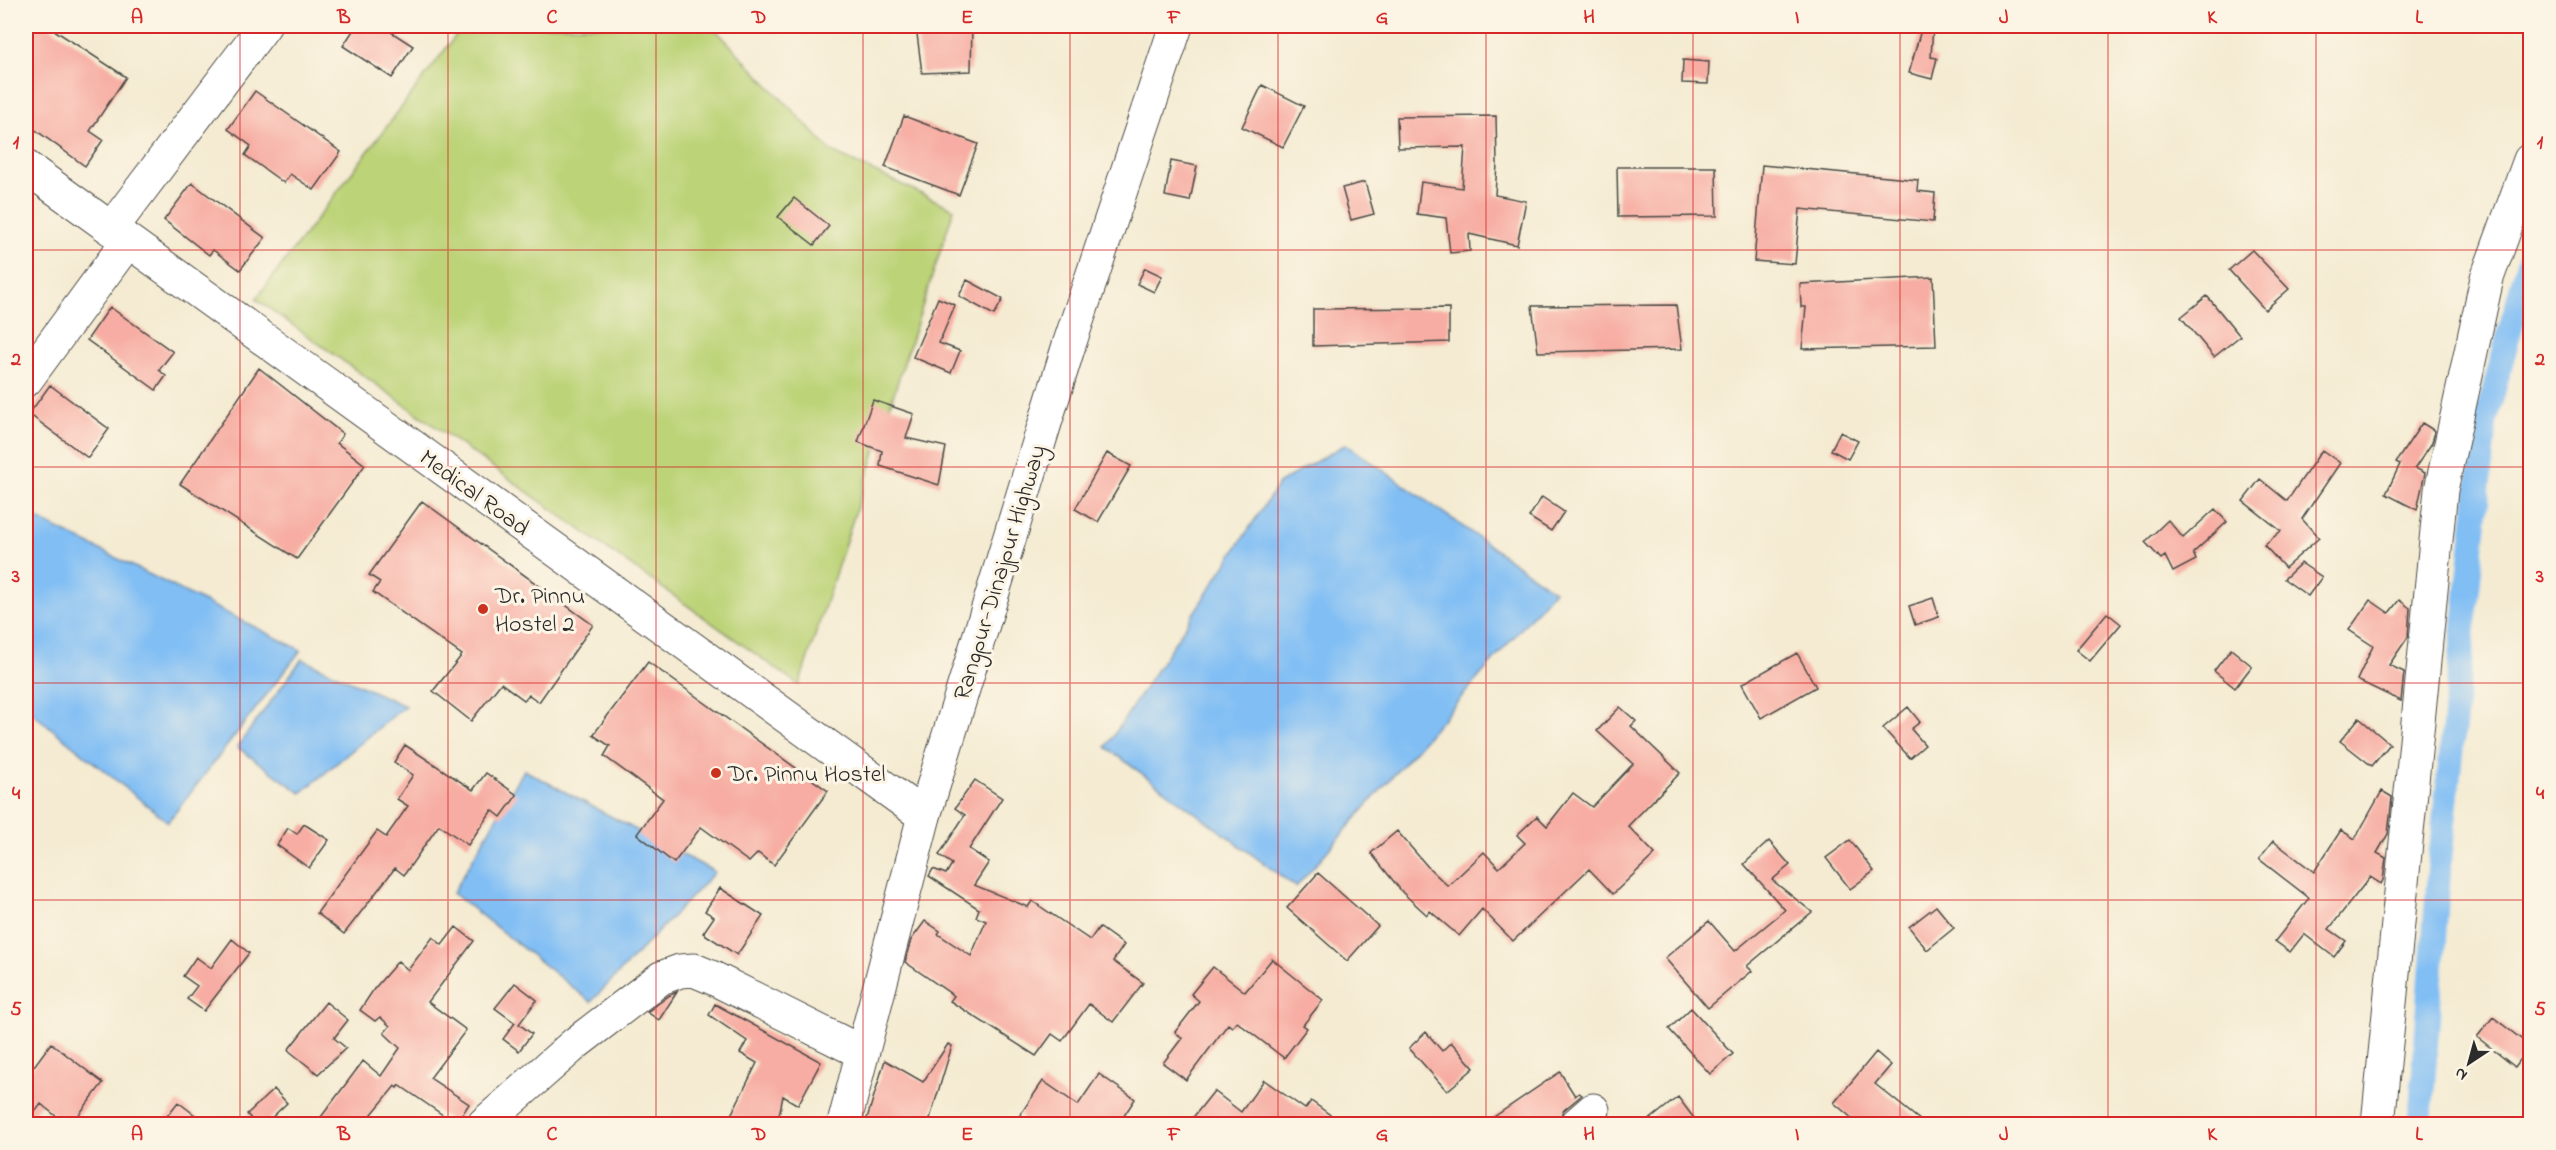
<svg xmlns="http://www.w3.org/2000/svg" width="2556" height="1150" font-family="'Indie Flower',sans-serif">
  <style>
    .green { fill: #bcd377; stroke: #747f51; stroke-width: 1.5 }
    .water { fill: #80bef4; stroke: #567490; stroke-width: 1.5 }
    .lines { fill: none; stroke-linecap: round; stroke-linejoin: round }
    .canal { stroke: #80bef4; stroke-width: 24 }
    .building { fill: #f7ada3 }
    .minor-casing { stroke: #494844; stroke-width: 35 }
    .highway-casing { stroke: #494844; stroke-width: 35 }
    .minor { stroke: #fff; stroke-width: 33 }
    .highway { stroke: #fff; stroke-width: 33 }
    .grid { fill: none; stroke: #d62828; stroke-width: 1.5; stroke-opacity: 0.55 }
    .poi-dot { fill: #c8321e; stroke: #fcf5e5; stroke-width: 2 }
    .labels { text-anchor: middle; stroke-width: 6; stroke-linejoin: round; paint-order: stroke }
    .street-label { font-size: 24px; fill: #2b2b2b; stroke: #fcf5e5 }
    .poi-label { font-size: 24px; fill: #2b2b2b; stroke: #fcf5e5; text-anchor: start }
    .neatline { fill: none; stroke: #d62828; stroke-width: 2 }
    .grid-label { font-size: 20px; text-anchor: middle; font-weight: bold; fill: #d62828 }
  </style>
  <rect width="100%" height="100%" fill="#fcf5e5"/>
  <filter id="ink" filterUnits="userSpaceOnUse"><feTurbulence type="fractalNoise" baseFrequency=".0167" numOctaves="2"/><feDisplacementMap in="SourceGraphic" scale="12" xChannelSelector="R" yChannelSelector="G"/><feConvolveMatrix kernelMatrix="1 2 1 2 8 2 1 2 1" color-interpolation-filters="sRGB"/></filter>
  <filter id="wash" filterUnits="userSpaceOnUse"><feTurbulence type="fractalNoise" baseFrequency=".008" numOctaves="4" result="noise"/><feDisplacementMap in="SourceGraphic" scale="24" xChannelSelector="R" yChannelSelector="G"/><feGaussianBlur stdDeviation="1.35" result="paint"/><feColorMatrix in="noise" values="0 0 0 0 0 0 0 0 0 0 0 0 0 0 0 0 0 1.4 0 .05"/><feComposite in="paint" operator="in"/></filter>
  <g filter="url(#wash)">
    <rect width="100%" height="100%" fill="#f4ebd2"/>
    <path class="green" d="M 463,26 L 712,26 L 832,152 L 954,209 L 799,685 L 256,299 Z"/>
    <path class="water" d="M 1346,444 L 1554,591 L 1296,887 L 1106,747 L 1279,483 Z
      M 26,513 L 301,650 L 168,822 L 26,708 Z
      M 302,659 L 405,706 L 301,793 L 237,747 Z
      M 524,770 L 715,872 L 591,1002 L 453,893 Z"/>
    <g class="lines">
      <path class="canal" d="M 2420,1124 L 2439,871 L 2485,423 L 2530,256"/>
    </g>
    <g id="blocks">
      <path class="building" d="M 26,26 L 48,26 L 126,77 L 90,131 L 103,140 L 85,166 L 26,123 Z
        M 356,26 L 382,26 L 413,46 L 392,78 L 343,46 Z
        M 916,26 L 972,26 L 971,71 L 922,73 Z
        M 1922,26 L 1933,26 L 1931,57 L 1937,58 L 1932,79 L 1909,73 Z
        M 1683,60 L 1709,62 L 1708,84 L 1682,83 Z
        M 1262,85 L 1304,106 L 1283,147 L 1242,127 Z
        M 255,91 L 341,152 L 314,190 L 290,174 L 284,183 L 245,155 L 251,146 L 228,129 Z
        M 904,116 L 978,144 L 959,195 L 885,167 Z
        M 1496,116 L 1497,164 L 1495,195 L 1526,201 L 1517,245 L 1469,234 L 1470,251 L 1450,253 L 1446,218 L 1417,214 L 1421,182 L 1462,188 L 1465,147 L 1398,148 L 1397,117 Z
        M 1171,161 L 1197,166 L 1190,201 L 1165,196 Z
        M 1762,165 L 1918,180 L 1917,191 L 1935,193 L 1933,222 L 1800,209 L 1795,264 L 1754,261 Z
        M 1617,167 L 1716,167 L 1717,216 L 1618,217 Z
        M 1365,182 L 1374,214 L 1351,220 L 1342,188 Z
        M 192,183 L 265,238 L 240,270 L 213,250 L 209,255 L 164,220 Z
        M 794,198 L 829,226 L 814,245 L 778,217 Z
        M 2252,250 L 2289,289 L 2265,310 L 2229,270 Z
        M 1145,268 L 1162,276 L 1154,292 L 1137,284 Z
        M 1933,277 L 1936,346 L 1802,349 L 1806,307 L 1801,307 L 1800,284 Z
        M 967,280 L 1003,299 L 994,315 L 959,296 Z
        M 2207,296 L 2240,336 L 2214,357 L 2181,317 Z
        M 938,298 L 955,305 L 939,343 L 960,351 L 951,373 L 913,357 Z
        M 1676,305 L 1682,349 L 1538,352 L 1532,306 Z
        M 110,307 L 173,352 L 159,370 L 166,376 L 156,390 L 87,340 Z
        M 1449,308 L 1449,342 L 1313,346 L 1313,309 Z
        M 259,368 L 343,434 L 337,443 L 365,465 L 297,559 L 180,484 Z
        M 50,385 L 109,429 L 88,458 L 29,414 Z
        M 873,400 L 914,414 L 906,438 L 946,447 L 939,485 L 880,466 L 882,451 L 858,442 Z
        M 2422,423 L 2435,431 L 2432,443 L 2415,468 L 2425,473 L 2417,510 L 2386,494 L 2400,464 L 2396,462 Z
        M 1840,432 L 1858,441 L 1848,459 L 1831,450 Z
        M 2322,450 L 2340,463 L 2302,519 L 2319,538 L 2285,568 L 2264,545 L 2281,531 L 2243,501 L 2260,479 L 2287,501 Z
        M 1107,453 L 1131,466 L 1098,522 L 1075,509 Z
        M 1542,497 L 1564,512 L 1551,531 L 1529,517 Z
        M 422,501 L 593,625 L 539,702 L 529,695 L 524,700 L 501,683 L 471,721 L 433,691 L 462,655 L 373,592 L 380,582 L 369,575 Z
        M 2215,509 L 2227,522 L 2193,553 L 2196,560 L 2173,572 L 2165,556 L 2161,559 L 2145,542 L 2168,520 L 2183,538 Z
        M 2301,563 L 2322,577 L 2308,596 L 2284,579 Z
        M 1933,598 L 1939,617 L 1915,625 L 1909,606 Z
        M 2370,600 L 2389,613 L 2399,600 L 2410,608 L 2408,637 L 2389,665 L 2404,672 L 2401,701 L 2357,680 L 2373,646 L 2349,630 Z
        M 2107,613 L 2121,624 L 2090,661 L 2076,650 Z
        M 2231,649 L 2252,666 L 2235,688 L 2214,671 Z
        M 1797,653 L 1816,687 L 1761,718 L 1742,684 Z
        M 648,662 L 828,791 L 774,865 L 758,853 L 749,862 L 701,827 L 674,863 L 637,834 L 663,799 L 604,756 L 610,746 L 593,735 Z
        M 1620,707 L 1636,721 L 1631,726 L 1680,773 L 1628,826 L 1655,854 L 1613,894 L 1589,869 L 1513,941 L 1482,909 L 1459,936 L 1430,911 L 1427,915 L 1403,893 L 1371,853 L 1397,831 L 1428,867 L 1448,886 L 1484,852 L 1499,868 L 1525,843 L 1517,835 L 1537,816 L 1547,826 L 1573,793 L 1592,807 L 1633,764 L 1597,731 Z
        M 1908,707 L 1920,722 L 1911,729 L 1925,745 L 1910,758 L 1883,728 Z
        M 2359,718 L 2390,744 L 2372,766 L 2340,741 Z
        M 405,745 L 473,790 L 486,773 L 517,795 L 501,817 L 492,810 L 468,845 L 439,825 L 404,875 L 395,868 L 344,934 L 317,913 L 377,831 L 386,837 L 408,806 L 397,799 L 413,775 L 394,762 Z
        M 975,780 L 1002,798 L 969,849 L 989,862 L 974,885 L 1028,907 L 1032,901 L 1090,940 L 1099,927 L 1124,945 L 1113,961 L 1143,983 L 1113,1022 L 1089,1004 L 1062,1041 L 1052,1034 L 1036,1056 L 950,1001 L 954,996 L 905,962 L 911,940 L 925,921 L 940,931 L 938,934 L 971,956 L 986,921 L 976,917 L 979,909 L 929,876 L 933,869 L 946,874 L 952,864 L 939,855 L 965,815 L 955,808 Z
        M 2382,791 L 2392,797 L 2388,834 L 2377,853 L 2386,858 L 2383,880 L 2381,884 L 2370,877 L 2329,929 L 2346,941 L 2334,957 L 2304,934 L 2290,952 L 2275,941 L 2309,898 L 2259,859 L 2273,841 L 2314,872 L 2341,830 L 2355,839 Z
        M 304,824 L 329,840 L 309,868 L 277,845 L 288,828 L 297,834 Z
        M 1850,840 L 1874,871 L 1850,889 L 1826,858 Z
        M 1769,841 L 1790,865 L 1772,880 L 1812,912 L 1747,966 L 1752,971 L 1708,1008 L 1665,958 L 1709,921 L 1735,951 L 1785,910 L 1744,864 Z
        M 1318,873 L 1378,926 L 1347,961 L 1287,908 Z
        M 720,888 L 763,916 L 737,955 L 703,933 L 714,917 L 705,911 Z
        M 1936,906 L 1954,928 L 1927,950 L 1909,927 Z
        M 456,927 L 474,941 L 428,1002 L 466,1030 L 430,1078 L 469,1104 L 456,1124 L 399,1085 L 397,1088 L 395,1086 L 363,1125 L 315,1125 L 363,1061 L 381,1076 L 400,1048 L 384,1033 L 390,1026 L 380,1017 L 375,1021 L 360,1010 L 374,989 L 398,961 L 408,970 L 433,937 L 442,945 Z
        M 232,939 L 249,953 L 204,1011 L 187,999 L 197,986 L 183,976 L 196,957 L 211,968 Z
        M 1272,959 L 1323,1000 L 1303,1025 L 1307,1028 L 1284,1058 L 1237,1022 L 1232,1027 L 1228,1024 L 1186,1080 L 1163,1063 L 1182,1038 L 1175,1032 L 1199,1001 L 1191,994 L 1213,967 L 1245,992 Z
        M 515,983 L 537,1000 L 519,1024 L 532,1034 L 519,1051 L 503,1039 L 515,1023 L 495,1008 Z
        M 677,992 L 659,1020 L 647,1012 L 670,995 Z
        M 326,1002 L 348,1020 L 334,1038 L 346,1048 L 318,1074 L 288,1050 Z
        M 715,1004 L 821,1062 L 798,1105 L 783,1096 L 777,1125 L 726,1125 L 757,1063 L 740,1053 L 747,1041 L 709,1015 Z
        M 1691,1008 L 1733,1054 L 1710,1074 L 1669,1029 Z
        M 2493,1017 L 2530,1046 L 2515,1067 L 2477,1037 Z
        M 1426,1032 L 1442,1051 L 1451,1042 L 1474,1068 L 1447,1091 L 1409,1048 Z
        M 51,1043 L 103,1083 L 71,1125 L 67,1125 L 41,1104 L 26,1124 L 26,1077 Z
        M 948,1044 L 952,1046 L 928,1125 L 865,1125 L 885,1060 L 923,1082 Z
        M 1876,1052 L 1891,1065 L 1875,1084 L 1926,1125 L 1860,1125 L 1834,1103 Z
        M 1560,1072 L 1575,1096 L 1579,1093 L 1582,1095 L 1564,1110 L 1560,1117 L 1559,1125 L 1482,1125 Z
        M 1099,1074 L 1135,1099 L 1118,1125 L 1018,1125 L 1023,1118 L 1020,1115 L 1043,1081 L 1078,1105 Z
        M 1264,1080 L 1305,1109 L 1311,1101 L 1344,1125 L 1187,1125 L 1214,1091 L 1241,1112 Z
        M 274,1089 L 287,1103 L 264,1125 L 256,1125 L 247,1114 Z
        M 1678,1097 L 1699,1125 L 1643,1125 Z
        M 178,1102 L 208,1125 L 160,1125 Z"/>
    </g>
  </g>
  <g filter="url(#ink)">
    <use href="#blocks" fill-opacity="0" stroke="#494844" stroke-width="1.5"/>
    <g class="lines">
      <g class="minor-casing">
        <path id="minor" d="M 26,167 L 924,816
          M 111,229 L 264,26
          M 26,380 L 128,241
          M 484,1124 L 576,1043 L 661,978 L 680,971 L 694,970 L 713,978 L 861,1052
          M 1577,1124 L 1593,1110
          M 2378,1124 L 2441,490 L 2487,278 L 2530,160"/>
      </g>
      <g class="highway-casing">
        <path id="highway" d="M 844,1124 L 924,816 L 1069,345 L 1176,26"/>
      </g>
      <use href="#minor" class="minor"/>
      <use href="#highway" class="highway"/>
    </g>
  </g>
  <path class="grid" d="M 240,26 L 240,1124M 448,26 L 448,1124M 656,26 L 656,1124M 863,26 L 863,1124M 1070,26 L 1070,1124M 1278,26 L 1278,1124M 1486,26 L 1486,1124M 1693,26 L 1693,1124M 1900,26 L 1900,1124M 2108,26 L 2108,1124M 2316,26 L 2316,1124M 26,250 L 2530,250M 26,467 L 2530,467M 26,683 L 2530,683M 26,900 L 2530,900"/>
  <g class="poi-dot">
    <circle cx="483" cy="609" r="6"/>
    <circle cx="716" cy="773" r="6"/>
  </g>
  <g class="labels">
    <g class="street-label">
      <text transform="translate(475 492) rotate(36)" y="8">Medical Road</text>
      <text transform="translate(999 572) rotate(-73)" y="8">Rangpur-Dinajpur Highway</text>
    </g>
    <g class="poi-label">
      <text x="495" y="603">Dr. Pinnu<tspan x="495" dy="28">Hostel 2</tspan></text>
      <text x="728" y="781">Dr. Pinnu Hostel</text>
    </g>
  </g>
  <rect width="2556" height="1150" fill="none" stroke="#fcf5e5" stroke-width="66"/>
  <g transform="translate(2469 1063) rotate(216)" stroke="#fcf5e5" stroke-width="4.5" paint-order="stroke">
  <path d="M0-4.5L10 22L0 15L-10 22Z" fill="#2b2b2b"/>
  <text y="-9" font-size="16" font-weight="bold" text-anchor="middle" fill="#2b2b2b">N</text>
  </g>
  <rect x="33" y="33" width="2490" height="1084" class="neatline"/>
  <g class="grid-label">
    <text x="137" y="23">A</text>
    <text x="344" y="23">B</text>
    <text x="552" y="23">C</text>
    <text x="759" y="23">D</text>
    <text x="967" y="23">E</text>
    <text x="1174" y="23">F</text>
    <text x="1382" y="23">G</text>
    <text x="1589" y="23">H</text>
    <text x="1797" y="23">I</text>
    <text x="2004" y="23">J</text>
    <text x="2212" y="23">K</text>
    <text x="2419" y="23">L</text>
    <text x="16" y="148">1</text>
    <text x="2540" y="148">1</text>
    <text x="16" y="365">2</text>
    <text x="2540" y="365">2</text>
    <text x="16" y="582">3</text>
    <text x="2540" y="582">3</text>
    <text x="16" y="799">4</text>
    <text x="2540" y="799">4</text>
    <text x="16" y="1015">5</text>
    <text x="2540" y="1015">5</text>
    <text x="137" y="1140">A</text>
    <text x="344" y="1140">B</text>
    <text x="552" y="1140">C</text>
    <text x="759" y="1140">D</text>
    <text x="967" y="1140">E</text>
    <text x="1174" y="1140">F</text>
    <text x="1382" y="1140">G</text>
    <text x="1589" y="1140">H</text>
    <text x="1797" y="1140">I</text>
    <text x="2004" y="1140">J</text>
    <text x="2212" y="1140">K</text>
    <text x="2419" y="1140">L</text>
  </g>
</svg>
